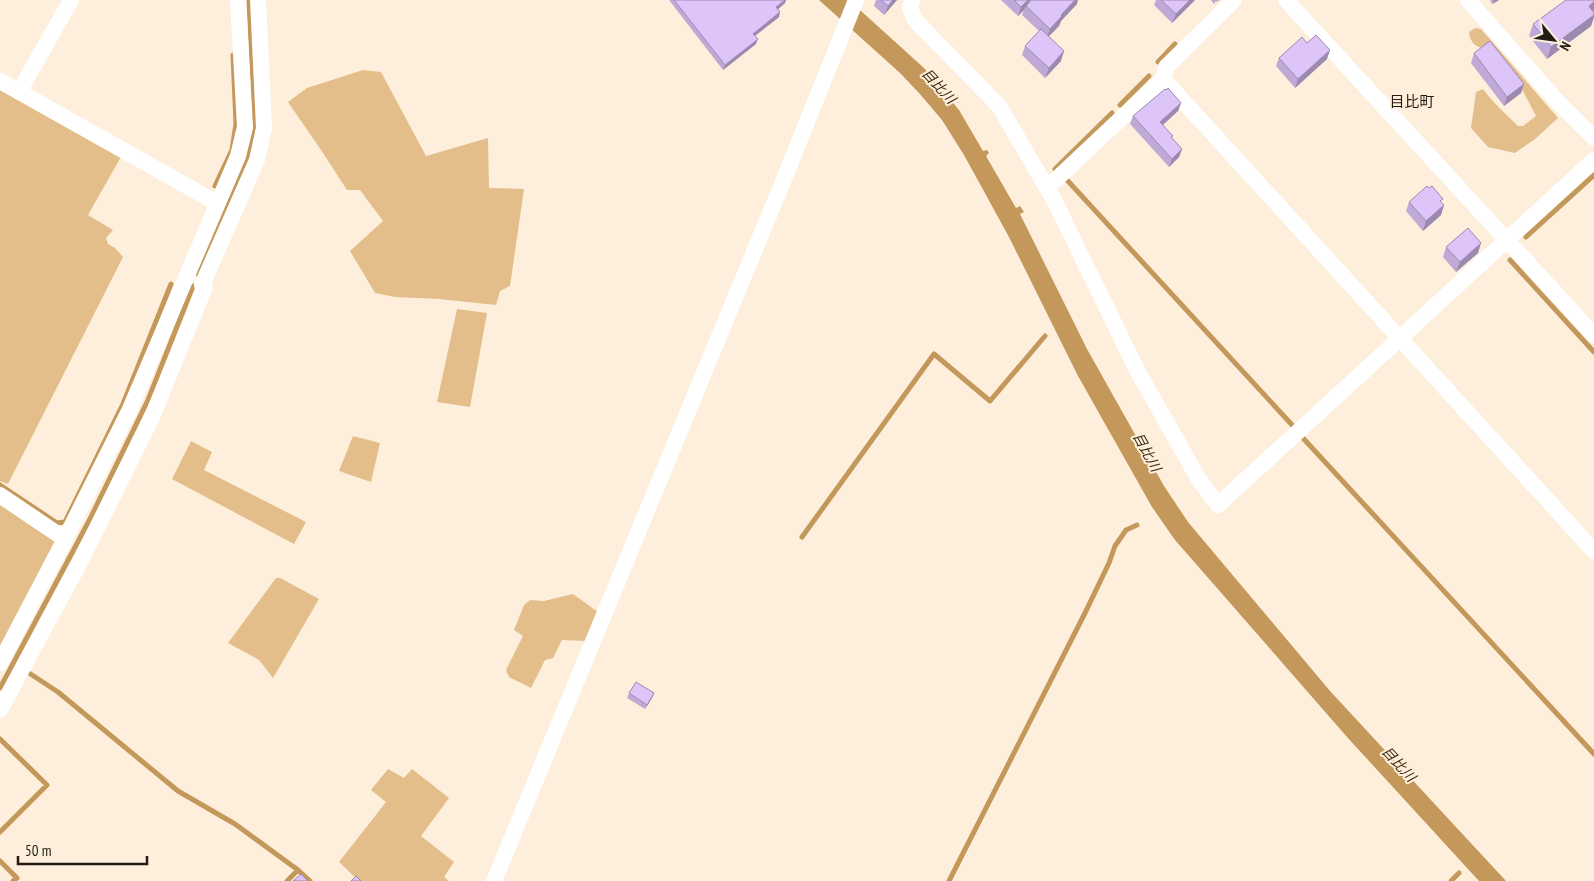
<svg xmlns="http://www.w3.org/2000/svg" width="1594" height="881" font-family="'PT Sans Narrow','Noto Sans JP',sans-serif">
  <style>
    .green { fill: #e3be8a }
    .water { fill: #c3985a }
    .lines { fill: none; stroke-linecap: round; stroke-linejoin: round }
    .stream { stroke: #c3985a; stroke-width: 5 }
    .minor { stroke: #fff; stroke-width: 16 }
    .wall { fill: #bfa9d6 }
    .shaded-wall { fill: #9b8aae }
    .building { fill: #dec5f9; stroke: #9b8aae }
    .labels { text-anchor: middle; stroke-width: 4; stroke-linejoin: round; paint-order: stroke }
    .water-label { font-size: 14px; font-style: italic; fill: #3c2a0d; stroke: #fdefdc }
    .quarter-label { font-size: 15px; fill: #221c13; stroke: #fdefdc }
  </style>
  <rect width="100%" height="100%" fill="#fdefdc"/>
  <path class="green" d="M 1475,28 L 1481,29 L 1558,118 L 1535,139 L 1515,153 L 1488,147 L 1471,128 L 1476,92 L 1483,89 C 1493,103 1506,114 1518,126 L 1523,126 L 1536,116 L 1523,91 L 1508,71 L 1482,48 C 1473,46 1470,40 1469,32 Z
    M 363,70 L 381,72 L 426,156 L 488,138 L 489,188 L 524,189 L 510,286 L 500,291 L 496,305 L 439,299 L 395,297 L 375,293 L 350,251 L 383,221 L 360,190 L 347,190 L 323,153 L 288,102 L 307,88 Z
    M 0,86 L 122,155 L 88,215 L 113,230 L 106,238 L 108,244 L 115,248 L 123,257 L 8,484 L 0,481 Z
    M 457,309 L 487,313 L 470,407 L 437,402 Z
    M 353,436 L 380,443 L 371,482 L 339,471 Z
    M 191,441 L 212,452 L 204,470 L 306,522 L 294,544 L 172,479 Z
    M 0,505 L 55,542 L 0,647 Z
    M 276,578 L 280,578 L 319,599 L 273,678 L 259,660 L 228,643 Z
    M 573,594 L 598,612 L 587,641 L 562,640 L 553,658 L 545,660 L 531,688 L 509,677 L 506,670 L 523,636 L 514,630 L 524,605 L 530,600 L 544,601 Z
    M 388,769 L 404,778 L 412,769 L 449,798 L 421,836 L 454,862 L 444,877 L 449,881 L 359,881 L 339,862 L 386,802 L 371,790 Z"/>
  <path class="water" d="M 819,0 L 848,0 L 850,1 L 924,68 L 959,110 L 983,151 L 987,150 L 989,153 L 986,156 L 1016,208 L 1020,206 L 1024,212 L 1020,214 L 1087,349 L 1164,486 L 1188,522 L 1330,691 L 1506,881 L 1479,881 L 1347,737 L 1175,540 L 1152,507 L 1078,376 L 1009,237 L 964,155 L 942,120 L 919,93 L 900,73 Z"/>
  <g class="lines">
    <path class="stream" d="M 1158,62 L 1175,44
      M 1120,105 L 1149,76
      M 1055,169 L 1112,113
      M 1067,180 L 1293,426
      M 215,186 L 232,150 L 236,124 L 233,55
      M 1526,237 L 1594,175
      M 1510,260 L 1594,352
      M 198,274 L 248,158 L 255,129 L 249,0
      M 1302,437 L 1594,754
      M 0,485 L 57,523 L 65,522 L 123,404 L 171,284
      M 802,537 L 934,354 L 990,401 L 1045,336
      M 29,673 L 58,692 L 178,791 L 235,824 L 298,870 L 310,881
      M 0,688 L 90,519 L 148,400 L 193,286
      M 0,739 L 47,785 L 0,832
      M 0,861 L 17,878 L 13,881
      M 287,881 L 298,870
      M 949,881 L 1085,613 L 1109,563 L 1115,546 L 1126,530 L 1137,525
      M 1451,881 L 1459,873"/>
    <path class="minor" d="M 912,0 L 910,8 L 915,20 L 999,106 L 1054,200 L 1137,370 L 1198,478 L 1218,505 L 1594,160
      M 1286,0 L 1594,335
      M 1468,0 L 1557,101 L 1594,138
      M 1163,79 L 1594,551
      M 0,81 L 217,203
      M 19,92 L 71,0
      M 1047,188 L 1163,79 L 1166,67 L 1234,0
      M 202,285 L 257,160 L 264,128 L 258,0
      M 0,495 L 65,539
      M 0,663 L 65,539 L 130,409 L 238,156 L 245,127 L 238,0
      M 0,710 L 79,564 L 152,417 L 205,287
      M 494,881 L 782,184 L 856,0"/>
  </g>
  <path class="wall" d="M 669,0 L 786,0 L 785,3 L 778,9 L 779,17 L 755,36 L 756,44 L 723,70 Z
    M 876,0 L 897,0 L 884,15 L 874,6 Z
    M 1001,0 L 1030,0 L 1030,2 L 1077,4 L 1061,21 L 1059,26 L 1049,36 L 1061,61 L 1045,78 L 1022,55 L 1025,46 L 1039,31 L 1022,15 L 1024,10 L 1018,16 Z
    M 1156,0 L 1195,0 L 1172,23 L 1154,5 Z
    M 1211,0 L 1220,0 L 1217,2 L 1216,1 L 1214,4 Z
    M 1490,0 L 1499,0 L 1492,4 Z
    M 1594,0 L 1594,10 L 1593,11 L 1594,13 L 1594,17 L 1591,26 L 1547,59 L 1529,36 L 1533,24 Z
    M 1307,43 L 1327,59 L 1295,88 L 1276,66 L 1279,58 Z
    M 1474,53 L 1524,84 L 1521,93 L 1504,106 L 1471,63 Z
    M 1181,103 L 1178,111 L 1163,125 L 1172,138 L 1182,149 L 1179,157 L 1169,167 L 1130,124 L 1133,116 Z
    M 1409,202 L 1441,202 L 1444,205 L 1441,215 L 1423,231 L 1406,211 Z
    M 1446,247 L 1478,253 L 1456,272 L 1443,257 Z
    M 629,693 L 654,693 L 652,698 L 645,709 L 627,698 Z"/>
  <path class="shaded-wall" d="M 785,0 L 786,0 L 785,3 L 775,12 L 776,7 Z
    M 893,0 L 897,0 L 884,15 L 888,6 Z
    M 1028,0 L 1030,0 L 1028,6 L 1026,6 L 1024,10 L 1018,16 L 1021,7 Z
    M 1075,0 L 1078,0 L 1077,4 L 1061,21 L 1059,26 L 1046,39 L 1050,29 L 1061,15 Z
    M 1190,0 L 1195,0 L 1172,23 L 1176,14 Z
    M 1494,0 L 1499,0 L 1492,4 Z
    M 1594,2 L 1594,10 L 1585,17 L 1589,6 Z
    M 780,12 L 779,17 L 752,38 L 753,34 Z
    M 1594,15 L 1594,17 L 1591,26 L 1547,59 L 1551,47 Z
    M 758,39 L 756,44 L 723,70 L 725,65 Z
    M 1330,50 L 1327,59 L 1295,88 L 1298,79 Z
    M 1064,51 L 1061,61 L 1045,78 L 1049,68 Z
    M 1524,84 L 1521,93 L 1504,106 L 1507,97 Z
    M 1181,103 L 1178,111 L 1157,130 L 1160,122 Z
    M 1182,149 L 1179,157 L 1169,167 L 1172,159 Z
    M 1444,205 L 1441,215 L 1423,231 L 1426,221 Z
    M 1481,243 L 1478,253 L 1456,272 L 1460,262 Z
    M 654,693 L 652,698 L 645,709 L 647,705 Z"/>
  <path class="building" d="M 674,0 L 785,0 L 776,7 L 780,12 L 753,34 L 758,39 L 725,65 Z
    M 881,0 L 893,0 L 888,6 Z
    M 1014,0 L 1028,0 L 1021,7 Z
    M 1031,0 L 1075,0 L 1061,15 L 1062,16 L 1050,29 L 1026,6 Z
    M 1161,0 L 1190,0 L 1176,14 Z
    M 1566,0 L 1594,0 L 1594,2 L 1589,6 L 1594,13 L 1594,15 L 1551,47 L 1533,24 Z
    M 1041,29 L 1064,51 L 1049,68 L 1025,46 Z
    M 1316,35 L 1330,50 L 1298,79 L 1279,58 L 1302,37 L 1307,43 Z
    M 1490,41 L 1524,84 L 1507,97 L 1474,53 Z
    M 1168,88 L 1181,103 L 1160,122 L 1173,136 L 1171,137 L 1182,149 L 1172,159 L 1133,116 L 1165,89 L 1166,90 Z
    M 1427,186 L 1429,188 L 1432,186 L 1443,199 L 1440,201 L 1444,205 L 1426,221 L 1409,202 Z
    M 1468,228 L 1481,243 L 1460,262 L 1446,247 Z
    M 636,682 L 654,693 L 647,705 L 629,693 Z
    M 301,874 L 308,881 L 293,881 Z
    M 356,876 L 361,881 L 351,881 Z"/>
  <g class="labels">
    <g class="water-label">
      <text transform="translate(939 86) rotate(47)" y="5">目比川</text>
      <text transform="translate(1147 452) rotate(61)" y="5">目比川</text>
      <text transform="translate(1399 764) rotate(47)" y="5">目比川</text>
    </g>
    <g class="quarter-label">
      <text x="1412" y="107">目比町</text>
    </g>
  </g>
  <g transform="translate(1554 40) rotate(119)" stroke="#fdefdc" stroke-width="4" paint-order="stroke">
  <path d="M0-4L9 19L0 12L-9 19Z" fill="#221c13"/>
  <text y="-8" font-size="14" font-weight="bold" text-anchor="middle" fill="#221c13">N</text>
  </g>
  <path d="M18 856v8h129v-8" fill="none" stroke="#221c13" stroke-width="2.5"/>
  <text x="25" y="856" font-size="15" fill="#221c13" stroke="#fdefdc" stroke-width="4" paint-order="stroke">50 m</text>
</svg>
